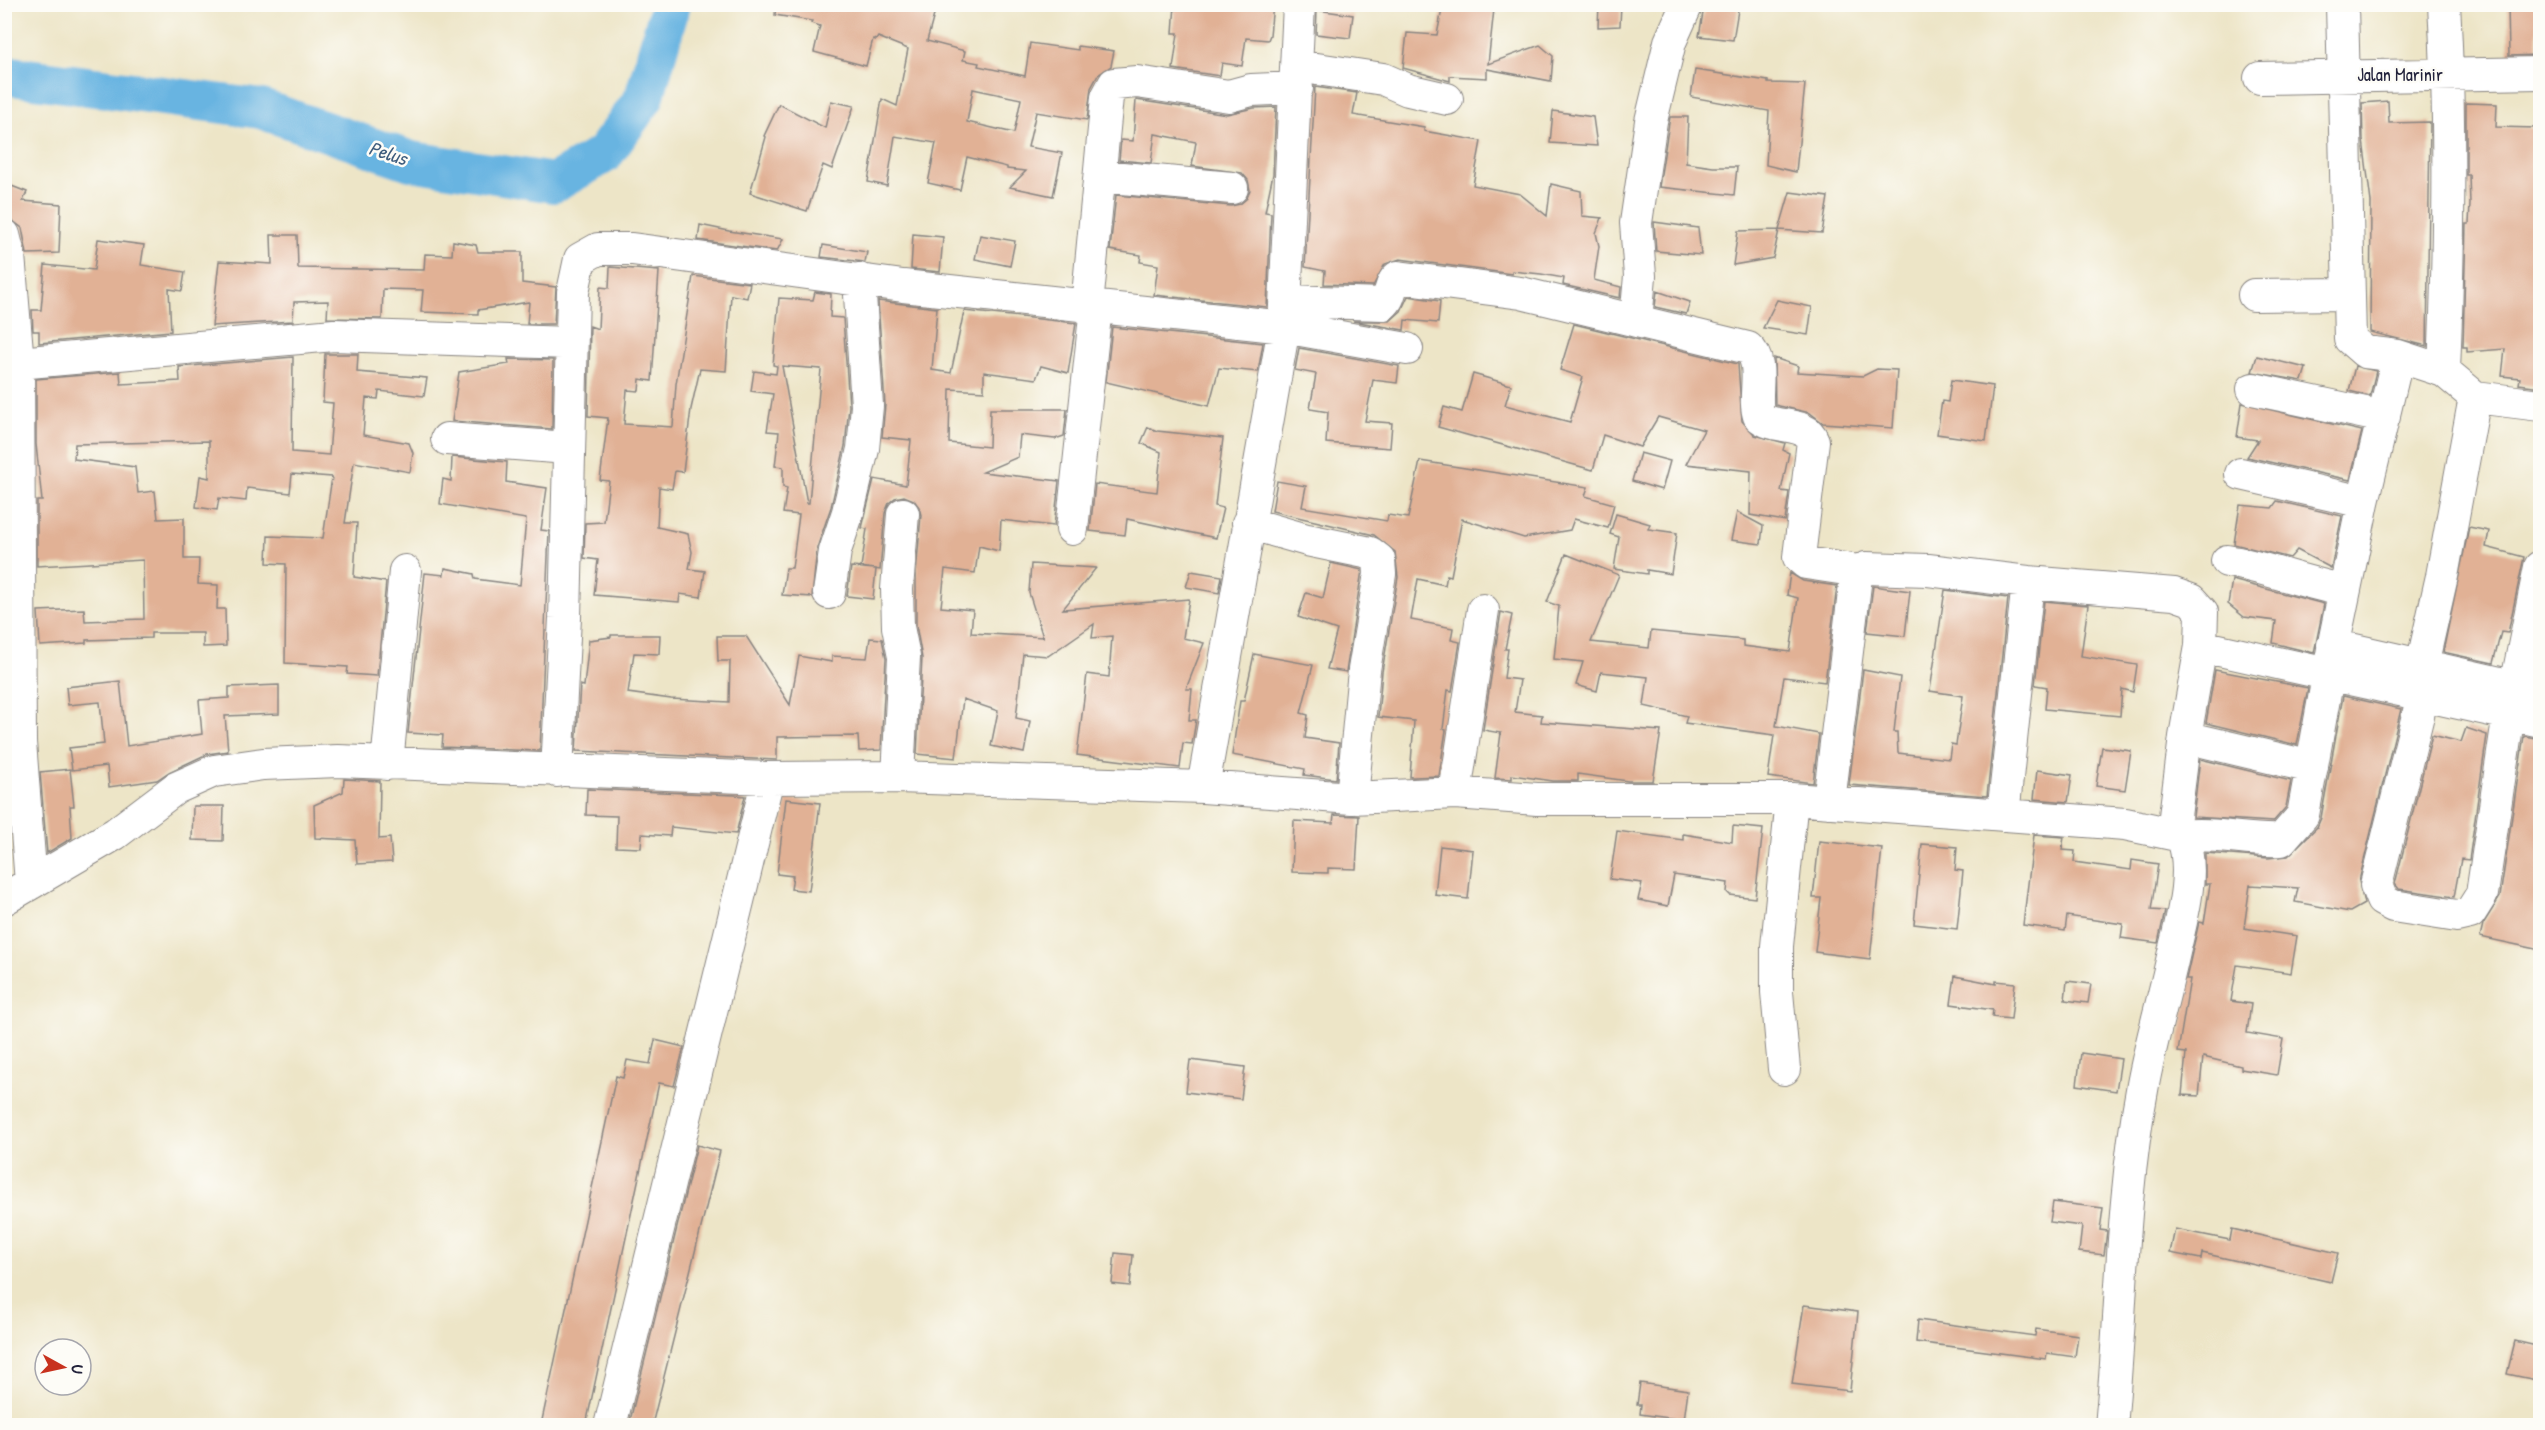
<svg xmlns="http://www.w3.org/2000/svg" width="2545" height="1430" font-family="'Patrick Hand',sans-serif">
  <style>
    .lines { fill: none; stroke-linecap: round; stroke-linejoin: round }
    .river { stroke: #67b4e1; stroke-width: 40 }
    .building { fill: #e1b195; fill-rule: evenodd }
    .minor-casing { stroke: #888481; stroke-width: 34 }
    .minor { stroke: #fff; stroke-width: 32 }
    .labels { text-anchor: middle; stroke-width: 5; stroke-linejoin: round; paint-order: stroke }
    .street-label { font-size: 18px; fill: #22223b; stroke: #fdfcf7 }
    .water-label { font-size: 20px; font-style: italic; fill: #3e5c7d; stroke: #fdfcf7 }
  </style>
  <rect width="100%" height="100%" fill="#fdfcf7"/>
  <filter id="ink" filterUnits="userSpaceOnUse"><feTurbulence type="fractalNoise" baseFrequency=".0167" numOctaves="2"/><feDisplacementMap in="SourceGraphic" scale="12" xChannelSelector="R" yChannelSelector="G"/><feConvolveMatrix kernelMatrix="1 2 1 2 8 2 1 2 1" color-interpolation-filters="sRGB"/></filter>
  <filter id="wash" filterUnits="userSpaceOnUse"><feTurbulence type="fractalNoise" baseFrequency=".008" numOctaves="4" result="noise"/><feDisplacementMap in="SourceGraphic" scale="24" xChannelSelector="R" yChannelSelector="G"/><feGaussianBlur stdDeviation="1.35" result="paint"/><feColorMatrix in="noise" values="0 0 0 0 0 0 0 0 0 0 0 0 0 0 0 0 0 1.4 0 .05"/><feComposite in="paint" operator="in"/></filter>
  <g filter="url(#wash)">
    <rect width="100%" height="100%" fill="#ede5c7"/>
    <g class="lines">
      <path class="river" d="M 4,75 L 261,109 L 411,161 L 554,183 L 604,154 L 644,98 L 671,4"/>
    </g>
    <g id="blocks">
      <path class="building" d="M 776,4 L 937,4 L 927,41 L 965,51 L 963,60 L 979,63 L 978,66 L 1025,76 L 1030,43 L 1078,50 L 1078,46 L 1114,51 L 1111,66 L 1098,75 L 1091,88 L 1087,120 L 1036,112 L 1028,147 L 1062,153 L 1053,196 L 1010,187 L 1026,171 L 1007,169 L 1007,167 L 967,157 L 960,190 L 928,183 L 936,143 L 895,136 L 887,186 L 868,182 L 882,99 L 897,106 L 908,49 L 878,37 L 876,40 L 873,39 L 866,66 L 814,52 L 820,26 L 811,23 L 812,21 L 775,15 ZM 973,89 L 1021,99 L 1014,133 L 967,122 Z
        M 1175,4 L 1273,4 L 1270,35 L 1268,40 L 1246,38 L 1242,66 L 1222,63 L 1220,76 L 1173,69 L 1178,33 L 1173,33 Z
        M 1443,4 L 1469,4 L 1494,9 L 1488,64 L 1540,45 L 1553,56 L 1551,81 L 1487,69 L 1487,78 L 1450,76 L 1450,81 L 1403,68 L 1407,33 L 1437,35 Z
        M 1599,4 L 1621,4 L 1620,26 L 1598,27 Z
        M 1711,4 L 1739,4 L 1733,40 L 1699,36 L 1704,7 Z
        M 2508,4 L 2537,4 L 2537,55 L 2509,56 Z
        M 1317,10 L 1353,15 L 1350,38 L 1316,34 Z
        M 1695,70 L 1768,81 L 1768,83 L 1805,84 L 1796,172 L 1766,165 L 1769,111 L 1691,97 Z
        M 1315,87 L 1357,93 L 1353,115 L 1424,127 L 1424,131 L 1481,141 L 1473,185 L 1520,194 L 1547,216 L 1551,184 L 1581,191 L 1582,216 L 1602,218 L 1596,233 L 1599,246 L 1594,280 L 1621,287 L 1620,298 L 1563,285 L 1564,278 L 1541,274 L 1512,271 L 1512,274 L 1400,259 L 1385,264 L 1373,286 L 1324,284 L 1325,271 L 1305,267 Z
        M 1136,100 L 1227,114 L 1254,108 L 1276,107 L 1273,174 L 1265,212 L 1271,213 L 1267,307 L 1154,295 L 1158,265 L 1140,262 L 1141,255 L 1110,250 L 1116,195 L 1231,206 L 1240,204 L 1246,199 L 1250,190 L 1248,180 L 1242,173 L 1192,166 L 1196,142 L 1155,134 L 1151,163 L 1119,160 L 1121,140 L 1133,141 Z
        M 831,101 L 854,106 L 832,169 L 823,165 L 807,211 L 750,193 L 766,137 L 764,136 L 779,104 L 825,128 Z
        M 2388,101 L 2389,123 L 2430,122 L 2427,346 L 2370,332 L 2371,202 L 2363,140 L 2362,103 Z
        M 2466,103 L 2497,104 L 2496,127 L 2537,128 L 2536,153 L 2541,153 L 2541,387 L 2519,384 L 2520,378 L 2502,376 L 2505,349 L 2467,352 L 2467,347 L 2463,347 L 2466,224 L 2469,224 L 2470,204 L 2469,175 L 2466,175 Z
        M 1553,111 L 1593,117 L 1597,146 L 1550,143 Z
        M 1670,117 L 1688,117 L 1686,163 L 1713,167 L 1737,167 L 1734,195 L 1659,187 Z
        M 4,183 L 27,192 L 23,201 L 61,204 L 59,253 L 27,254 L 22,228 L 9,218 L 4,218 Z
        M 1790,192 L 1828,197 L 1822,233 L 1779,230 Z
        M 1654,222 L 1698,228 L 1701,255 L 1656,251 Z
        M 700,225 L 729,231 L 783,239 L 777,251 L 698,240 Z
        M 1779,230 L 1773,258 L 1733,265 L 1738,231 Z
        M 913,234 L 943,237 L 940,272 L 911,269 Z
        M 271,235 L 297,235 L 298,268 L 424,270 L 425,254 L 452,255 L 453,241 L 476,245 L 478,252 L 522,252 L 522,283 L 556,287 L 554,324 L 527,324 L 529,302 L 478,310 L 478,314 L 421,312 L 423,290 L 383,289 L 382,319 L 327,318 L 328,301 L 294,302 L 293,321 L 212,326 L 219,261 L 272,264 Z
        M 980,235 L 1015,241 L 1010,266 L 975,259 Z
        M 98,239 L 144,245 L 141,265 L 185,272 L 182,291 L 169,289 L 171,331 L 39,343 L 39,331 L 33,331 L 32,310 L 41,310 L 45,265 L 94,270 Z
        M 823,245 L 867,252 L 865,262 L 821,257 Z
        M 610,267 L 659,271 L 652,381 L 640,379 L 639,391 L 627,390 L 624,424 L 673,427 L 676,384 L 693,276 L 750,283 L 747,298 L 731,295 L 726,371 L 700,369 L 691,409 L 683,472 L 675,471 L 672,489 L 659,487 L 657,527 L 688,534 L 692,552 L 689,569 L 705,571 L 701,597 L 680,594 L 679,602 L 594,595 L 598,560 L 584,558 L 585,523 L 604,522 L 609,481 L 600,480 L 608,418 L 588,416 L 590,326 L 598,329 L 600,287 L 609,288 Z
        M 1657,291 L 1690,302 L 1686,314 L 1655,307 Z
        M 815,292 L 831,294 L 830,317 L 843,318 L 849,406 L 845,446 L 831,507 L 817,548 L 812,597 L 782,595 L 786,568 L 792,568 L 799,515 L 783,513 L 787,488 L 783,487 L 783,467 L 775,466 L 779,432 L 767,431 L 773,394 L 751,391 L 754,371 L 776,374 L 777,366 L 773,365 L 779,298 L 813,300 ZM 782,366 L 821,369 L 809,503 L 807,503 Z
        M 1408,296 L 1440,301 L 1438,323 L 1405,320 L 1404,330 L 1353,321 L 1390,321 L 1401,311 Z
        M 1777,300 L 1812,307 L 1808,335 L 1763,328 Z
        M 878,301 L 937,308 L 932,370 L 951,373 L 964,311 L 1076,323 L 1068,373 L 1041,366 L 1036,379 L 984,372 L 984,391 L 950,389 L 949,443 L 989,447 L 990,409 L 1067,409 L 1064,436 L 1055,439 L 1020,435 L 1018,457 L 983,472 L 1059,481 L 1054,526 L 1001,520 L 999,551 L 979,546 L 975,573 L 945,569 L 941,607 L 973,610 L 971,633 L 1043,637 L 1029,593 L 1031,564 L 1096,568 L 1063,609 L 1189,599 L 1183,638 L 1204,643 L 1186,689 L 1192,689 L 1189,720 L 1196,720 L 1192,744 L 1183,743 L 1180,768 L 1077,755 L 1087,674 L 1109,677 L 1112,636 L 1092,638 L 1094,624 L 1048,656 L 1023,654 L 1016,718 L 1030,721 L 1024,753 L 991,746 L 998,711 L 963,699 L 956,758 L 917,754 L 922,658 L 916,625 L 916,575 L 921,515 L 919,507 L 914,500 L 904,496 L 895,498 L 889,503 L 885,513 L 880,570 L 861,567 L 867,529 L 862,528 L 874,479 L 906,485 L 911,440 L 882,437 L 885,405 Z
        M 1574,324 L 1738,364 L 1742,421 L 1755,435 L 1785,443 L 1783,450 L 1789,453 L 1781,491 L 1789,492 L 1785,521 L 1750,515 L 1751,471 L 1686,464 L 1704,430 L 1658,417 L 1640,447 L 1603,435 L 1593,470 L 1438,427 L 1444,407 L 1462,412 L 1473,374 L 1511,385 L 1505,405 L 1570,422 L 1583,377 L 1560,370 Z
        M 1112,327 L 1263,343 L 1258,372 L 1219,368 L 1209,406 L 1106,382 Z
        M 1299,348 L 1399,366 L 1397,383 L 1373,380 L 1365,421 L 1392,423 L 1390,448 L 1326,443 L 1328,412 L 1310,409 L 1316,374 L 1295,370 Z
        M 325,354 L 358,354 L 357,372 L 427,378 L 424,396 L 379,391 L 378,399 L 366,398 L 363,435 L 409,443 L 413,453 L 410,472 L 354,462 L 345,523 L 357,523 L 354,577 L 386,582 L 377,676 L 347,674 L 348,667 L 285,663 L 286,564 L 267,563 L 268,536 L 323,538 L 332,477 L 292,474 L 290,493 L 247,488 L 246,501 L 219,498 L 217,510 L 196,507 L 200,476 L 209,478 L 209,441 L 75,444 L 74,459 L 135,467 L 138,493 L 155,491 L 158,519 L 184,518 L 184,559 L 199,559 L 198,584 L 218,585 L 217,609 L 225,609 L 226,646 L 203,647 L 203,633 L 151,633 L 151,638 L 86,640 L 86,643 L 40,646 L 38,611 L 84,609 L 85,621 L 144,619 L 143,560 L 37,566 L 37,501 L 42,501 L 36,444 L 36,379 L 120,372 L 121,384 L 180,381 L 179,367 L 293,357 L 292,452 L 329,455 L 333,403 L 323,402 Z
        M 2257,356 L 2306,368 L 2302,381 L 2252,372 Z
        M 1774,358 L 1798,366 L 1797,372 L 1863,376 L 1877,369 L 1897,370 L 1893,428 L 1823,423 L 1810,413 L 1775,405 Z
        M 508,359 L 553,360 L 552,429 L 452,421 L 459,372 L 509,364 Z
        M 2355,366 L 2376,371 L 2370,396 L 2349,391 Z
        M 1951,380 L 1993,386 L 1986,441 L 1937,434 L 1942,401 L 1948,402 Z
        M 2242,403 L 2362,431 L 2350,480 L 2247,457 L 2258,440 L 2237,437 Z
        M 1148,427 L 1157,431 L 1223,438 L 1215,506 L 1223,508 L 1216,538 L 1127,519 L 1125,535 L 1090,531 L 1095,484 L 1157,492 L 1161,452 L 1141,443 Z
        M 1640,453 L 1670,461 L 1662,490 L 1632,481 Z
        M 452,457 L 507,462 L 506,482 L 547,488 L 541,530 L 549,531 L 540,751 L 442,747 L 443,735 L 408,733 L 425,573 L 444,575 L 445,568 L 474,574 L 475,579 L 520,585 L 526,519 L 440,504 L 443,479 L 451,481 Z
        M 1420,461 L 1588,487 L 1585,496 L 1614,504 L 1608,528 L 1574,519 L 1570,530 L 1524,538 L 1462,519 L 1451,576 L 1447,575 L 1445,585 L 1418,579 L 1411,620 L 1453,628 L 1451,640 L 1460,642 L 1452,691 L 1448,690 L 1443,729 L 1446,730 L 1439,776 L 1414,777 L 1410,777 L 1414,721 L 1378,717 L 1382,672 L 1398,577 L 1395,552 L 1374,535 L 1272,511 L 1277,481 L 1306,486 L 1302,507 L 1387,521 L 1388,515 L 1408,518 Z
        M 2277,501 L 2342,516 L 2331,568 L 2297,550 L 2290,558 L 2234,544 L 2240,505 L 2272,508 Z
        M 1737,512 L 1763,526 L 1761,544 L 1731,540 Z
        M 1616,514 L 1650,524 L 1648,529 L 1677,533 L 1671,574 L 1647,570 L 1647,574 L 1614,569 L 1619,537 L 1610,534 Z
        M 2469,527 L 2489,531 L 2486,547 L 2524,557 L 2508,633 L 2501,632 L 2493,663 L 2443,652 Z
        M 1566,554 L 1619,575 L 1591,642 L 1649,648 L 1651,631 L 1743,640 L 1743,646 L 1790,652 L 1798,598 L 1787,595 L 1790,573 L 1803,581 L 1837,586 L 1825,682 L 1784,677 L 1776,726 L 1819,734 L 1813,783 L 1768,777 L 1774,735 L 1685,723 L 1687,716 L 1644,706 L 1648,677 L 1601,672 L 1597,691 L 1576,685 L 1583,662 L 1554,659 L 1559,606 L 1547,602 Z
        M 1331,563 L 1362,570 L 1346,672 L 1327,669 L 1337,630 L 1298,617 L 1306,593 L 1323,598 Z
        M 851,567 L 876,569 L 873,599 L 847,596 Z
        M 1191,571 L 1222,576 L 1219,593 L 1186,587 Z
        M 2232,580 L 2324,604 L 2314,653 L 2273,643 L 2276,621 L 2244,617 L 2228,604 Z
        M 1873,586 L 1910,591 L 1905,636 L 1867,632 Z
        M 1945,590 L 2008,598 L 1987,796 L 1849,785 L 1863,670 L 1900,677 L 1894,732 L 1897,732 L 1898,753 L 1949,759 L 1951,744 L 1956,745 L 1963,696 L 1930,691 Z
        M 2044,601 L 2088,605 L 2081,656 L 2137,665 L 2133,692 L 2122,689 L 2120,716 L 2045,709 L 2047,687 L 2035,685 Z
        M 1501,612 L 1512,615 L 1505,649 L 1508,649 L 1504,678 L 1520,680 L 1515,712 L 1542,715 L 1541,722 L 1661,731 L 1653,781 L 1628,781 L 1578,774 L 1578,781 L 1553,781 L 1512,775 L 1512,779 L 1495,778 L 1501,733 L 1483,730 Z
        M 611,635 L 660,635 L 659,654 L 634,653 L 628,693 L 671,699 L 729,702 L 730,661 L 718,661 L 717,636 L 746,636 L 790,705 L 799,656 L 832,662 L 832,656 L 867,658 L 870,638 L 882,639 L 886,658 L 881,750 L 859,751 L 858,736 L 777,737 L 777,760 L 576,751 L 580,685 L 584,686 L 589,640 L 611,637 Z
        M 1254,654 L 1313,665 L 1301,713 L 1308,715 L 1305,738 L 1339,743 L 1336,779 L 1304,775 L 1305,769 L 1232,755 L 1240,701 L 1244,701 Z
        M 2215,670 L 2308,688 L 2297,745 L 2206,723 Z
        M 120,681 L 127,746 L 202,734 L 199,700 L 229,698 L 229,687 L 279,685 L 279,714 L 225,716 L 228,751 L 207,754 L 169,772 L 157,780 L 109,787 L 107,766 L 72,770 L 69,748 L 104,744 L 100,702 L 68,705 L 66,687 Z
        M 2343,696 L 2401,709 L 2359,881 L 2364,904 L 2350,912 L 2295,902 L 2298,888 L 2250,885 L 2244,928 L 2297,936 L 2291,973 L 2237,965 L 2231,1001 L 2251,1004 L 2247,1033 L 2283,1039 L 2277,1075 L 2241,1069 L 2241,1066 L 2203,1057 L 2199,1096 L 2182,1095 L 2186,1053 L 2178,1052 L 2190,979 L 2186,979 L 2199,922 L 2204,923 L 2210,884 L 2205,884 L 2205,853 L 2268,858 L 2288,856 L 2317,827 L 2321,818 Z
        M 2466,728 L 2487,735 L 2469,860 L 2461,859 L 2454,897 L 2399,889 L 2395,884 L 2432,735 L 2461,742 Z
        M 2524,736 L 2541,739 L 2541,950 L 2480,937 L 2483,924 L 2500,897 Z
        M 2102,747 L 2131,751 L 2125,790 L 2096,786 Z
        M 2200,759 L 2291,781 L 2286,807 L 2273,822 L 2193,817 Z
        M 70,769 L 74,806 L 70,806 L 72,838 L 47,853 L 40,772 Z
        M 2037,770 L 2072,775 L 2068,802 L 2034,799 Z
        M 344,779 L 380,781 L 379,839 L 390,838 L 392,862 L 357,864 L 355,840 L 315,838 L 314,805 L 343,792 Z
        M 587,789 L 735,795 L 745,796 L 736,834 L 671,827 L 670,836 L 642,834 L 641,848 L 616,847 L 617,816 L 586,815 Z
        M 786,799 L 820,803 L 809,891 L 791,889 L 793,876 L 777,874 Z
        M 193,806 L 224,806 L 223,841 L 192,840 Z
        M 1334,815 L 1359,816 L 1356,869 L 1328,868 L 1328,873 L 1292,872 L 1294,821 L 1333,823 Z
        M 1733,826 L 1763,829 L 1755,898 L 1730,895 L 1727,892 L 1728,883 L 1674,875 L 1668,906 L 1638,900 L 1642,883 L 1610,879 L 1617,831 L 1683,840 L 1683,834 L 1732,842 Z
        M 2034,835 L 2064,837 L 2062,850 L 2075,851 L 2074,862 L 2131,870 L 2132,860 L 2158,864 L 2151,910 L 2165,911 L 2158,943 L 2121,938 L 2123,924 L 2067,916 L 2065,931 L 2023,925 Z
        M 1819,841 L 1882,848 L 1870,959 L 1815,952 L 1821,898 L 1813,898 Z
        M 1922,844 L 1957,847 L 1955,870 L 1963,871 L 1957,929 L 1914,924 Z
        M 1440,846 L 1473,850 L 1468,899 L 1435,895 Z
        M 1955,976 L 1996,984 L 1996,981 L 2015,983 L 2011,1019 L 1992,1017 L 1993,1010 L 1951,1004 Z
        M 2067,981 L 2091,984 L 2088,1003 L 2065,1000 Z
        M 655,1040 L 684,1047 L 674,1086 L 659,1083 L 586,1425 L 541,1425 L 616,1076 L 623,1078 L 627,1060 L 650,1064 Z
        M 2081,1053 L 2121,1059 L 2116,1091 L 2077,1085 Z
        M 1190,1060 L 1245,1067 L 1241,1099 L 1186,1092 Z
        M 697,1145 L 720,1151 L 652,1425 L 629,1425 Z
        M 2053,1202 L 2103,1208 L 2100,1230 L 2107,1231 L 2104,1255 L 2079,1252 L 2082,1226 L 2050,1222 Z
        M 2175,1229 L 2230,1240 L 2232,1229 L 2338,1253 L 2331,1282 L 2202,1253 L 2201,1259 L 2170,1253 Z
        M 1115,1253 L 1133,1255 L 1130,1286 L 1112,1284 Z
        M 1804,1305 L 1858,1312 L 1850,1391 L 1792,1384 Z
        M 1918,1320 L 2035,1336 L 2036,1329 L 2078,1335 L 2075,1357 L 2047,1353 L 2046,1359 L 1916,1342 Z
        M 2515,1341 L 2541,1347 L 2541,1381 L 2507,1374 Z
        M 1640,1383 L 1688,1390 L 1684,1420 L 1640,1414 L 1641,1405 L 1637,1405 Z"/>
    </g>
  </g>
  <g filter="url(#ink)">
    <use href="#blocks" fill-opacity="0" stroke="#888481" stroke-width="1.5"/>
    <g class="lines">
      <g class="minor-casing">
        <path id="minor" d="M 2342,4 L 2350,339 L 2365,352 L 2398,356 L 2444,371 L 2475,397 L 2540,405
          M 2444,4 C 2451,127 2449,248 2444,371
          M 1297,66 L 1383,79 L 1408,90 L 1447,99
          M 2260,78 L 2540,73
          M 1100,176 L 1232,188
          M 4,235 L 9,255 L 18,363 L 20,742 L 31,883
          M 2254,295 L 2347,294
          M 1286,301 L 1383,304 C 1392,297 1389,284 1398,277 L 1521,293 L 1748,348 C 1766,363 1752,396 1759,416 C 1773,430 1806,420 1813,441 L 1799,557 L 1806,563 L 1859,571
          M 1087,306 L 1107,97 L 1114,84 L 1137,82 L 1229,96 L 1251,90 L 1297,88
          M 1636,321 L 1640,276 L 1636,223 L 1651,121 L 1670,42 L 1687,4
          M 18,363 L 334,335 L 570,343
          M 2253,389 L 2384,417
          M 447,439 L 568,448
          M 2241,474 L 2363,502
          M 1248,523 L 1307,540 L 1370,553 L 1379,560 L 1380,574 L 1364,670 L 1352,798
          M 1072,529 L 1096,307
          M 2227,561 C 2267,567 2305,584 2345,590
          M 829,593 L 835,551 L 848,512 L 863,449 L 867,406 L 859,279
          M 2333,645 L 2540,692
          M 2201,646 L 2540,721
          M 2422,665 L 2442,576 L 2475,397
          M 2516,686 L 2540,567
          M 2423,695 L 2376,885 L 2382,900 L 2393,906 L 2457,916 L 2470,913 L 2482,894 L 2509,713
          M 2185,737 L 2312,767
          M 387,764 L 405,571
          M 557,771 L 565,618 L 573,292 L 580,259 L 598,249 L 632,249 L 903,286 L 1284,327 L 1407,349
          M 898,777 L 904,657 L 898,627 L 897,589 L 903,514
          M 1203,787 L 1284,327 L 1299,4
          M 1455,793 L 1483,610
          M 1829,802 L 1856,576 L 1859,571 L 1866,568 L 1928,570 L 2028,582 L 2174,594 L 2191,600 L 2202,612 L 2201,646 L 2185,737 L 2173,832
          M 2003,815 L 2028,582
          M 2182,836 C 2216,832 2248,842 2281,840 L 2303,815 L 2335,638 L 2363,502 L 2398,356
          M 4,899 L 115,834 L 176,788 L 214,771 L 263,764 L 338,761 L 768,778 L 898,777 L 1203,787 L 1352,798 L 1455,793 L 1537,799 L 1792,799 L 2125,824 L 2182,836 C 2196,870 2182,918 2174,952 C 2164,998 2150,1044 2142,1090 C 2121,1200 2122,1314 2111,1426
          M 1784,1069 L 1777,992 L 1777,946 L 1792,799
          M 610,1426 L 768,778"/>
      </g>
      <use href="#minor" class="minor"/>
    </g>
  </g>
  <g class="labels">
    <g class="street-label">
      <text x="2400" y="81">Jalan Marinir</text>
    </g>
    <g class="water-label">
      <text transform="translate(388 153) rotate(18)" y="7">Pelus</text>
    </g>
  </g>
  <rect width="2545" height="1430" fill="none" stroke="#fdfcf7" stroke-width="24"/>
  <g transform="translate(63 1367) rotate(98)"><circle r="28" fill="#fdfcf7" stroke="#a5a5ac" stroke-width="1.5"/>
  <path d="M0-4.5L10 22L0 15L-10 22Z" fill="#c8321e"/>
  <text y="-9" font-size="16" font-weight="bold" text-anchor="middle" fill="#22223b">U</text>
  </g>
</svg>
